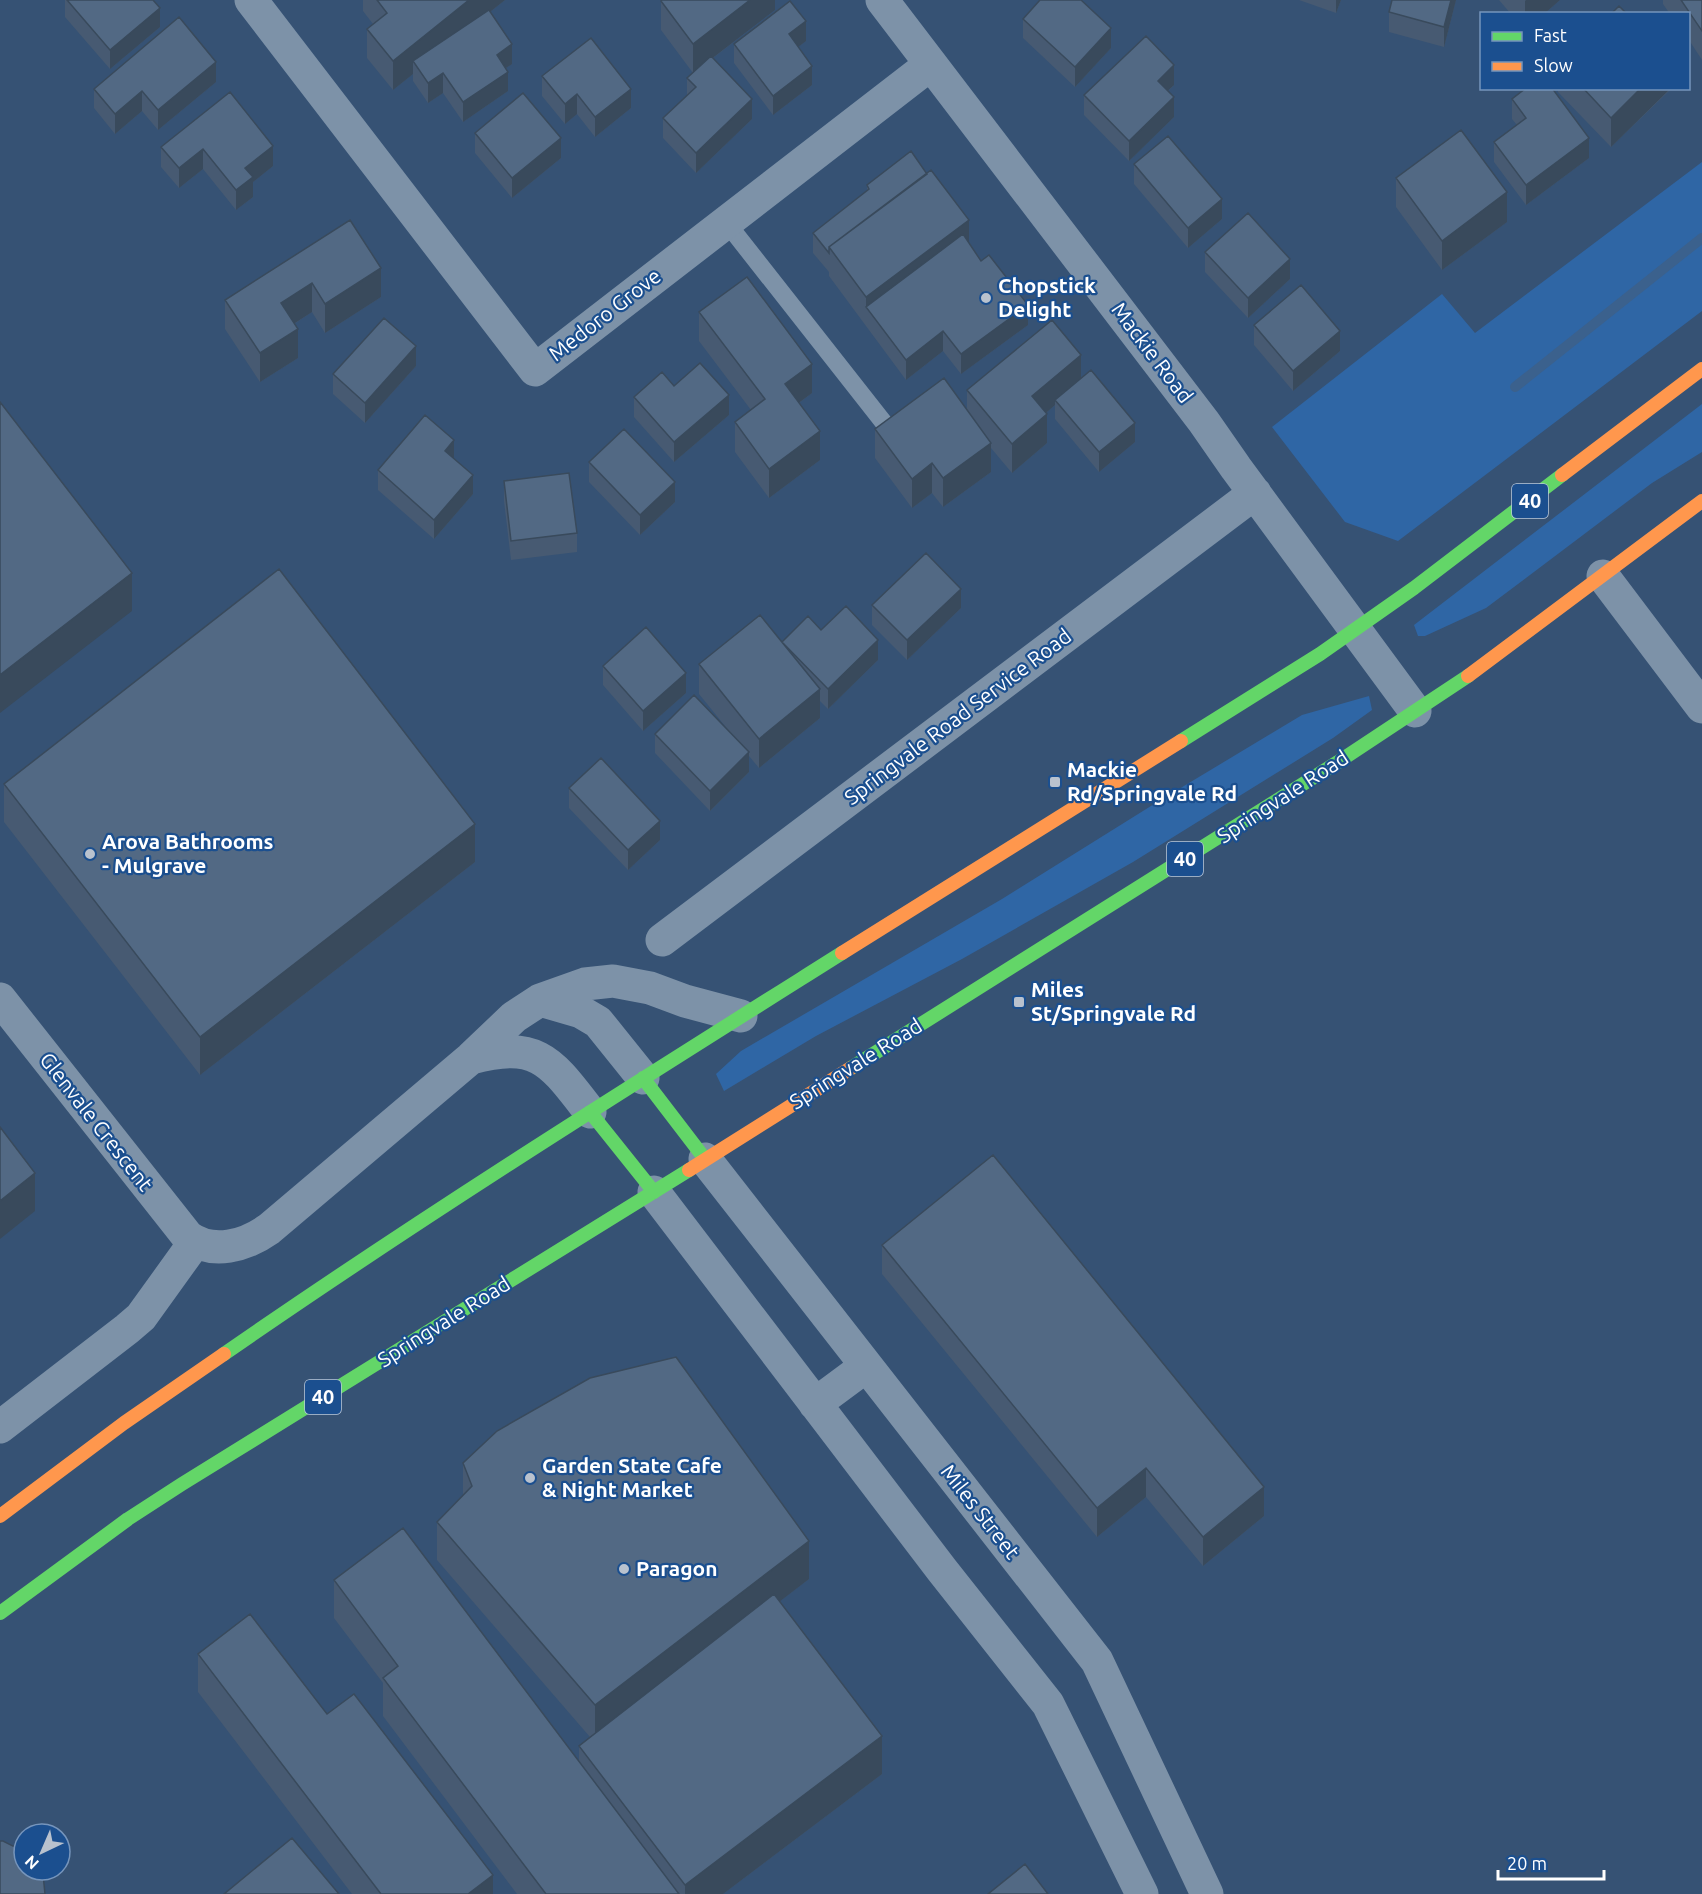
<svg xmlns="http://www.w3.org/2000/svg" width="1702" height="1894" viewBox="0 0 1702 1894" font-family="Ubuntu,sans-serif">
	<style>
		.green { fill: #2f66a5 }
		.lines { fill: none; stroke-linecap: round; stroke-linejoin: round }
		.stream { stroke: #3b618d; stroke-width: 10 }
		.lane { stroke: #7d92a8; stroke-width: 18 }
		.street { stroke: #7d92a8; stroke-width: 33 }
		.fast { stroke: #63d668; stroke-width: 14 }
		.slow { stroke: #ff974d; stroke-width: 14 }
		.wall { fill: #475a72 }
		.shaded-wall { fill: #394a5c }
		.building { fill: #526984; stroke: #394a5c; stroke-width: 1.5 }
		.poi-dot { fill: #b9c2ce; stroke: #1b4f8f; stroke-width: 2 }
		.labels { text-anchor: middle; stroke-width: 4.5; stroke-linejoin: round; paint-order: stroke }
		.shield { fill: #1b4f8f; stroke: #bbcadd; stroke-width: 1.5 }
		.shield-label { font-size: 20px; font-weight: bold; fill: #fff }
		.poi-label { font-size: 21px; font-weight: bold; fill: #fff; stroke: #1b4f8f; text-anchor: start }
		.street-label { font-size: 21px; fill: #fff; stroke: #1b4f8f }
	</style>
	<rect width="100%" height="100%" fill="#365274"/>
	<path class="green" d="M 1702,162 L 1702,311 L 1398,541 L 1345,522 L 1272,427 L 1442,294 L 1475,333 Z
		M 1702,404 L 1702,452 L 1652,483 L 1486,608 L 1425,636 L 1418,636 L 1414,625 Z
		M 1369,696 L 1372,710 L 1333,738 L 1133,862 L 962,959 L 816,1036 L 724,1091 L 716,1074 L 741,1051 L 1002,899 L 1159,801 L 1302,715 Z"/>
	<g class="lines">
		<path class="stream" d="M 1515,387 L 1702,238"/>
		<path class="lane" d="M 726,222 L 884,423"/>
		<path class="street" d="M 251,0 L 535,370 L 931,64
			M 882,0 L 1204,422 L 1236,468 L 1415,711
			M 1603,576 L 1702,707
			M 662,940 L 1255,493
			M 0,999 L 188,1237 C 213,1255 245,1246 269,1229 L 471,1058 L 514,1017 L 540,1000 L 581,1012 L 598,1022 L 643,1078
			M 540,1000 L 585,984 L 613,981 L 650,988 L 685,1001 L 741,1016
			M 471,1058 C 539,1040 551,1062 590,1112
			M 705,1159 L 1097,1661 L 1207,1894
			M 654,1192 L 942,1570 L 1048,1704 L 1142,1894
			M 815,1404 L 865,1367
			M 0,1427 L 127,1329 L 141,1317 L 195,1242"/>
		<path class="fast" d="M 1181,741 L 1320,654 L 1414,588 L 1562,475
			M 851,1068 L 1338,762 L 1468,676
			M 643,1078 L 705,1159
			M 590,1112 L 654,1192
			M 224,1354 C 426,1214 634,1084 842,953
			M 0,1613 L 128,1519 L 182,1484 L 689,1170"/>
		<path class="slow" d="M 1562,475 L 1702,369
			M 1468,676 L 1702,501
			M 842,953 L 1181,741
			M 689,1170 L 851,1068
			M 0,1516 L 124,1423 L 224,1354"/>
	</g>
	<path class="wall" d="M 65,0 L 153,0 L 160,27 L 110,69 L 65,17 Z
		M 363,0 L 505,0 L 490,12 L 512,64 L 506,68 L 508,91 L 463,122 L 443,93 L 428,103 L 413,81 L 413,74 L 393,90 L 367,58 L 367,29 L 373,24 L 363,11 Z
		M 775,0 L 775,10 L 713,58 L 752,119 L 696,173 L 663,138 L 663,118 L 687,95 L 687,78 L 693,73 L 661,30 L 661,1 Z
		M 1299,0 L 1341,0 L 1336,13 Z
		M 1456,0 L 1444,47 L 1389,32 L 1389,12 Z
		M 1499,0 L 1560,0 L 1544,14 L 1511,14 Z
		M 1663,0 L 1702,0 L 1702,60 L 1689,40 L 1689,14 L 1670,14 L 1663,4 Z
		M 1023,19 L 1111,48 L 1075,87 L 1023,38 Z
		M 806,41 L 798,47 L 812,85 L 773,115 L 734,63 L 734,44 Z
		M 542,76 L 631,108 L 595,137 L 577,114 L 565,124 L 542,96 Z
		M 216,82 L 158,130 L 142,111 L 115,134 L 94,108 L 94,89 Z
		M 1174,85 L 1168,91 L 1174,117 L 1129,161 L 1084,115 L 1084,95 Z
		M 1558,88 L 1671,89 L 1611,147 L 1558,92 Z
		M 230,92 L 273,166 L 253,182 L 253,197 L 236,210 L 203,169 L 179,188 L 161,167 L 161,147 Z
		M 1512,99 L 1589,158 L 1526,205 L 1494,162 L 1494,142 L 1517,125 L 1512,119 Z
		M 475,133 L 561,158 L 512,198 L 475,153 Z
		M 1134,164 L 1222,219 L 1188,248 L 1134,184 Z
		M 1396,178 L 1507,222 L 1442,270 L 1396,207 Z
		M 867,185 L 969,243 L 1028,325 L 961,374 L 943,351 L 906,380 L 829,276 L 829,272 L 813,253 L 813,233 L 867,191 Z
		M 350,220 L 381,297 L 325,333 L 312,312 L 294,324 L 298,358 L 260,382 L 225,329 L 225,300 Z
		M 1205,252 L 1290,279 L 1248,318 L 1205,272 Z
		M 699,312 L 812,393 L 799,403 L 820,460 L 769,498 L 735,452 L 735,422 L 751,410 L 699,341 Z
		M 1254,325 L 1340,351 L 1293,391 L 1254,345 Z
		M 416,366 L 365,423 L 333,394 L 333,374 Z
		M 1081,378 L 1135,442 L 1099,472 L 1055,419 L 1055,405 L 1046,413 L 1047,443 L 1012,473 L 991,448 L 991,472 L 943,507 L 932,493 L 912,508 L 875,458 L 875,429 L 967,410 L 967,390 Z
		M 674,386 L 729,415 L 674,462 L 634,417 L 634,397 Z
		M 589,462 L 675,502 L 640,535 L 589,482 Z
		M 378,470 L 473,494 L 434,539 L 378,490 Z
		M 504,481 L 577,533 L 577,552 L 511,560 L 504,501 Z
		M 872,605 L 961,608 L 907,660 L 872,625 Z
		M 821,630 L 878,660 L 828,709 L 820,701 L 820,718 L 759,768 L 749,756 L 749,772 L 710,811 L 655,753 L 655,734 L 729,731 L 699,694 L 699,664 Z
		M 603,666 L 686,693 L 643,731 L 603,685 Z
		M 4,784 L 475,862 L 200,1075 L 4,822 Z
		M 569,788 L 660,840 L 628,870 L 569,808 Z
		M 882,1245 L 1264,1516 L 1203,1566 L 1146,1497 L 1097,1537 L 882,1274 Z
		M 463,1463 L 809,1579 L 780,1601 L 882,1774 L 723,1894 L 517,1894 L 383,1716 L 383,1683 L 334,1618 L 334,1580 L 579,1762 L 579,1746 L 590,1737 L 437,1560 L 437,1522 L 463,1496 Z
		M 198,1654 L 327,1714 L 493,1894 L 352,1894 L 198,1692 Z"/>
	<path class="shaded-wall" d="M 469,0 L 505,0 L 418,69 L 413,61 L 413,74 L 393,90 L 393,61 Z
		M 750,0 L 775,0 L 775,10 L 693,73 L 693,44 Z
		M 1336,0 L 1341,0 L 1336,13 Z
		M 1451,0 L 1456,0 L 1444,47 L 1444,27 Z
		M 1526,0 L 1560,0 L 1544,14 L 1525,14 L 1525,1 Z
		M 160,8 L 160,27 L 110,69 L 110,50 Z
		M 806,21 L 806,41 L 789,54 L 789,34 Z
		M 1111,28 L 1111,48 L 1075,87 L 1075,67 Z
		M 512,44 L 512,64 L 497,74 L 497,55 Z
		M 216,62 L 216,82 L 158,130 L 158,110 Z
		M 1174,65 L 1174,85 L 1158,100 L 1158,81 Z
		M 812,66 L 812,85 L 773,115 L 773,96 Z
		M 508,72 L 508,91 L 463,122 L 463,102 Z
		M 443,73 L 443,93 L 428,103 L 428,83 Z
		M 1641,88 L 1671,88 L 1611,147 L 1611,118 Z
		M 631,89 L 631,108 L 595,137 L 595,117 Z
		M 142,91 L 142,111 L 115,134 L 115,114 Z
		M 577,94 L 577,114 L 565,124 L 565,104 Z
		M 1174,97 L 1174,117 L 1129,161 L 1129,141 Z
		M 752,99 L 752,119 L 696,173 L 696,153 Z
		M 561,138 L 561,158 L 512,198 L 512,178 Z
		M 1589,138 L 1589,158 L 1526,205 L 1526,185 Z
		M 273,146 L 273,166 L 253,182 L 253,197 L 236,210 L 236,190 L 245,168 Z
		M 203,149 L 203,169 L 179,188 L 179,168 Z
		M 1507,192 L 1507,222 L 1442,270 L 1442,241 Z
		M 1222,199 L 1222,219 L 1188,248 L 1188,228 Z
		M 969,220 L 969,250 L 866,307 L 866,297 Z
		M 1290,259 L 1290,279 L 1248,318 L 1248,298 Z
		M 381,268 L 381,297 L 325,333 L 325,304 Z
		M 312,283 L 312,312 L 281,332 L 281,303 Z
		M 1028,305 L 1028,325 L 961,374 L 961,354 Z
		M 298,329 L 298,358 L 260,382 L 260,353 Z
		M 943,331 L 943,351 L 906,380 L 906,360 Z
		M 1340,331 L 1340,351 L 1293,391 L 1293,371 Z
		M 416,346 L 416,366 L 365,423 L 365,403 Z
		M 1081,355 L 1081,384 L 1055,400 L 1055,405 L 1032,425 L 1032,396 Z
		M 812,364 L 812,393 L 785,413 L 785,384 Z
		M 729,395 L 729,415 L 674,462 L 674,442 Z
		M 1047,414 L 1047,443 L 1012,473 L 1012,444 Z
		M 1135,423 L 1135,442 L 1099,472 L 1099,452 Z
		M 820,431 L 820,460 L 769,498 L 769,469 Z
		M 454,440 L 454,459 L 445,451 Z
		M 991,443 L 991,472 L 943,507 L 943,478 Z
		M 932,463 L 932,493 L 912,508 L 912,479 Z
		M 473,475 L 473,494 L 434,539 L 434,520 Z
		M 675,482 L 675,502 L 640,535 L 640,515 Z
		M 132,573 L 132,611 L 0,713 L 0,675 Z
		M 961,589 L 961,608 L 907,660 L 907,640 Z
		M 878,640 L 878,660 L 828,709 L 828,689 Z
		M 686,673 L 686,693 L 643,731 L 643,711 Z
		M 820,689 L 820,718 L 759,768 L 759,739 Z
		M 749,752 L 749,772 L 710,811 L 710,791 Z
		M 660,821 L 660,840 L 628,870 L 628,850 Z
		M 475,824 L 475,862 L 200,1075 L 200,1037 Z
		M 35,1173 L 35,1211 L 0,1239 L 0,1201 Z
		M 1146,1468 L 1146,1497 L 1097,1537 L 1097,1508 Z
		M 1264,1487 L 1264,1516 L 1203,1566 L 1203,1537 Z
		M 809,1541 L 809,1579 L 595,1743 L 595,1705 Z
		M 882,1736 L 882,1774 L 723,1894 L 685,1894 L 685,1885 Z
		M 493,1875 L 493,1894 L 468,1894 Z"/>
	<path class="building" d="M 67,0 L 153,0 L 160,8 L 110,50 Z
		M 377,0 L 469,0 L 393,61 L 367,29 L 387,13 Z
		M 662,0 L 750,0 L 693,44 L 661,1 Z
		M 1040,0 L 1081,0 L 1111,28 L 1075,67 L 1023,19 Z
		M 1392,0 L 1451,0 L 1444,27 L 1389,12 Z
		M 1681,0 L 1702,0 L 1702,31 Z
		M 790,1 L 806,21 L 789,34 L 812,66 L 773,96 L 734,44 Z
		M 1619,6 L 1627,14 L 1611,14 Z
		M 489,10 L 512,44 L 497,55 L 508,72 L 463,102 L 443,73 L 428,83 L 413,61 Z
		M 179,17 L 216,62 L 158,110 L 142,91 L 115,114 L 94,89 Z
		M 1146,36 L 1174,65 L 1158,81 L 1174,97 L 1129,141 L 1084,95 Z
		M 591,38 L 631,89 L 595,117 L 577,94 L 565,104 L 542,76 Z
		M 711,56 L 752,99 L 696,153 L 663,118 L 696,87 L 687,78 Z
		M 1526,88 L 1552,88 L 1589,138 L 1526,185 L 1494,142 L 1526,118 L 1512,99 Z
		M 1583,88 L 1641,88 L 1611,118 Z
		M 230,92 L 273,146 L 245,168 L 253,177 L 236,190 L 203,149 L 179,168 L 161,147 Z
		M 523,93 L 561,138 L 512,178 L 475,133 Z
		M 1461,130 L 1507,192 L 1442,241 L 1396,178 Z
		M 1168,136 L 1222,199 L 1188,228 L 1134,164 Z
		M 911,151 L 927,174 L 829,247 L 829,253 L 813,233 L 869,189 L 867,185 Z
		M 931,170 L 969,220 L 866,297 L 829,247 Z
		M 1248,213 L 1290,259 L 1248,298 L 1205,252 Z
		M 350,220 L 381,268 L 325,304 L 312,283 L 281,303 L 298,329 L 260,353 L 225,300 Z
		M 963,234 L 981,261 L 989,255 L 1028,305 L 961,354 L 943,331 L 906,360 L 866,307 Z
		M 747,277 L 812,364 L 785,384 L 820,431 L 769,469 L 735,422 L 765,399 L 699,312 Z
		M 1301,285 L 1340,331 L 1293,371 L 1254,325 Z
		M 384,318 L 416,346 L 365,403 L 333,374 Z
		M 1052,320 L 1081,355 L 1032,396 L 1047,414 L 1012,444 L 967,390 Z
		M 700,363 L 729,395 L 674,442 L 634,397 L 662,372 L 674,386 Z
		M 1091,370 L 1135,423 L 1099,452 L 1055,400 Z
		M 944,378 L 991,443 L 943,478 L 932,463 L 912,479 L 875,429 Z
		M 0,402 L 132,573 L 0,675 Z
		M 425,415 L 454,440 L 445,451 L 473,475 L 434,520 L 378,470 Z
		M 624,429 L 675,482 L 640,515 L 589,462 Z
		M 569,473 L 577,533 L 511,541 L 504,481 Z
		M 926,553 L 961,589 L 907,640 L 872,605 Z
		M 279,569 L 475,824 L 200,1037 L 4,784 Z
		M 846,606 L 878,640 L 828,689 L 782,642 L 808,616 L 821,630 Z
		M 760,615 L 820,689 L 759,739 L 699,664 Z
		M 646,627 L 686,673 L 643,711 L 603,666 Z
		M 694,695 L 749,752 L 710,791 L 655,734 Z
		M 601,758 L 660,821 L 628,850 L 569,788 Z
		M 0,1127 L 35,1173 L 0,1201 Z
		M 993,1155 L 1264,1487 L 1203,1537 L 1146,1468 L 1097,1508 L 882,1245 Z
		M 676,1357 L 809,1541 L 595,1705 L 437,1522 L 472,1486 L 463,1463 L 497,1431 L 590,1378 Z
		M 403,1528 L 679,1894 L 546,1894 L 383,1678 L 398,1666 L 334,1580 Z
		M 774,1594 L 882,1736 L 685,1885 L 579,1746 Z
		M 250,1614 L 327,1714 L 354,1694 L 493,1875 L 468,1894 L 381,1894 L 198,1654 Z
		M 292,1838 L 339,1894 L 224,1894 Z
		M 0,1841 L 3,1841 L 15,1847 L 24,1856 L 24,1870 L 38,1870 L 43,1874 L 45,1894 L 0,1894 Z
		M 1025,1864 L 1048,1894 L 988,1894 Z"/>
	<g class="poi-dot">
		<circle cx="986" cy="298" r="6"/>
		<rect x="1049" y="776" width="12" height="12" rx="3"/>
		<circle cx="90" cy="854" r="6"/>
		<rect x="1013" y="996" width="12" height="12" rx="3"/>
		<circle cx="530" cy="1478" r="6"/>
		<circle cx="624" cy="1569" r="6"/>
	</g>
	<g class="labels">
		<g class="shield">
			<rect x="1512" y="484" width="36" height="34" rx="4.5"/>
			<rect x="1167" y="842" width="36" height="34" rx="4.5"/>
			<rect x="305" y="1380" width="36" height="34" rx="4.5"/>
		</g>
		<g class="shield-label">
			<text x="1530" y="508">40</text>
			<text x="1185" y="866">40</text>
			<text x="323" y="1404">40</text>
		</g>
		<g class="poi-label">
			<text x="998" y="293">Chopstick<tspan x="998" dy="24">Delight</tspan></text>
			<text x="1067" y="777">Mackie<tspan x="1067" dy="24">Rd/Springvale Rd</tspan></text>
			<text x="102" y="849">Arova Bathrooms<tspan x="102" dy="24">- Mulgrave</tspan></text>
			<text x="1031" y="997">Miles<tspan x="1031" dy="24">St/Springvale Rd</tspan></text>
			<text x="542" y="1473">Garden State Cafe<tspan x="542" dy="24">&amp; Night Market</tspan></text>
			<text x="636" y="1576">Paragon</text>
		</g>
		<g class="street-label">
			<text transform="translate(605 315) rotate(-38)" y="7">Medoro Grove</text>
			<text transform="translate(1152 353) rotate(53)" y="7">Mackie Road</text>
			<text transform="translate(958 717) rotate(-37)" y="7">Springvale Road Service Road</text>
			<text transform="translate(1283 797) rotate(-33)" y="7">Springvale Road</text>
			<text transform="translate(856 1064) rotate(-32)" y="7">Springvale Road</text>
			<text transform="translate(96 1122) rotate(52)" y="7">Glenvale Crescent</text>
			<text transform="translate(444 1322) rotate(-32)" y="7">Springvale Road</text>
			<text transform="translate(980 1512) rotate(52)" y="7">Miles Street</text>
		</g>
	</g>
	<rect x="1480" y="12" width="210" height="78" fill="#1b4f8f" stroke="#7695bc" stroke-width="1.5"/>
	<rect x="1492" y="32" width="30" height="9" fill="#63d668" stroke="#7695bc" stroke-width="1.5"/>
	<text x="1534" y="42" font-size="18" fill="#ffffff">Fast</text>
	<rect x="1492" y="62" width="30" height="9" fill="#ff974d" stroke="#7695bc" stroke-width="1.5"/>
	<text x="1534" y="72" font-size="18" fill="#ffffff">Slow</text>
	<g transform="translate(42 1852) rotate(224)"><circle r="28" fill="#1b4f8f" stroke="#7695bc" stroke-width="1.5"/>
	<path d="M0-4.5L10 22L0 15L-10 22Z" fill="#b9c2ce"/>
	<text y="-9" font-size="16" font-weight="bold" text-anchor="middle" fill="#ffffff">N</text>
	</g>
	<path d="M1498 1870v9h106v-9" fill="none" stroke="#ffffff" stroke-width="3"/>
	<text x="1507" y="1870" font-size="18" fill="#ffffff" stroke="#1b4f8f" stroke-width="4.5" paint-order="stroke">20 m</text>
</svg>
